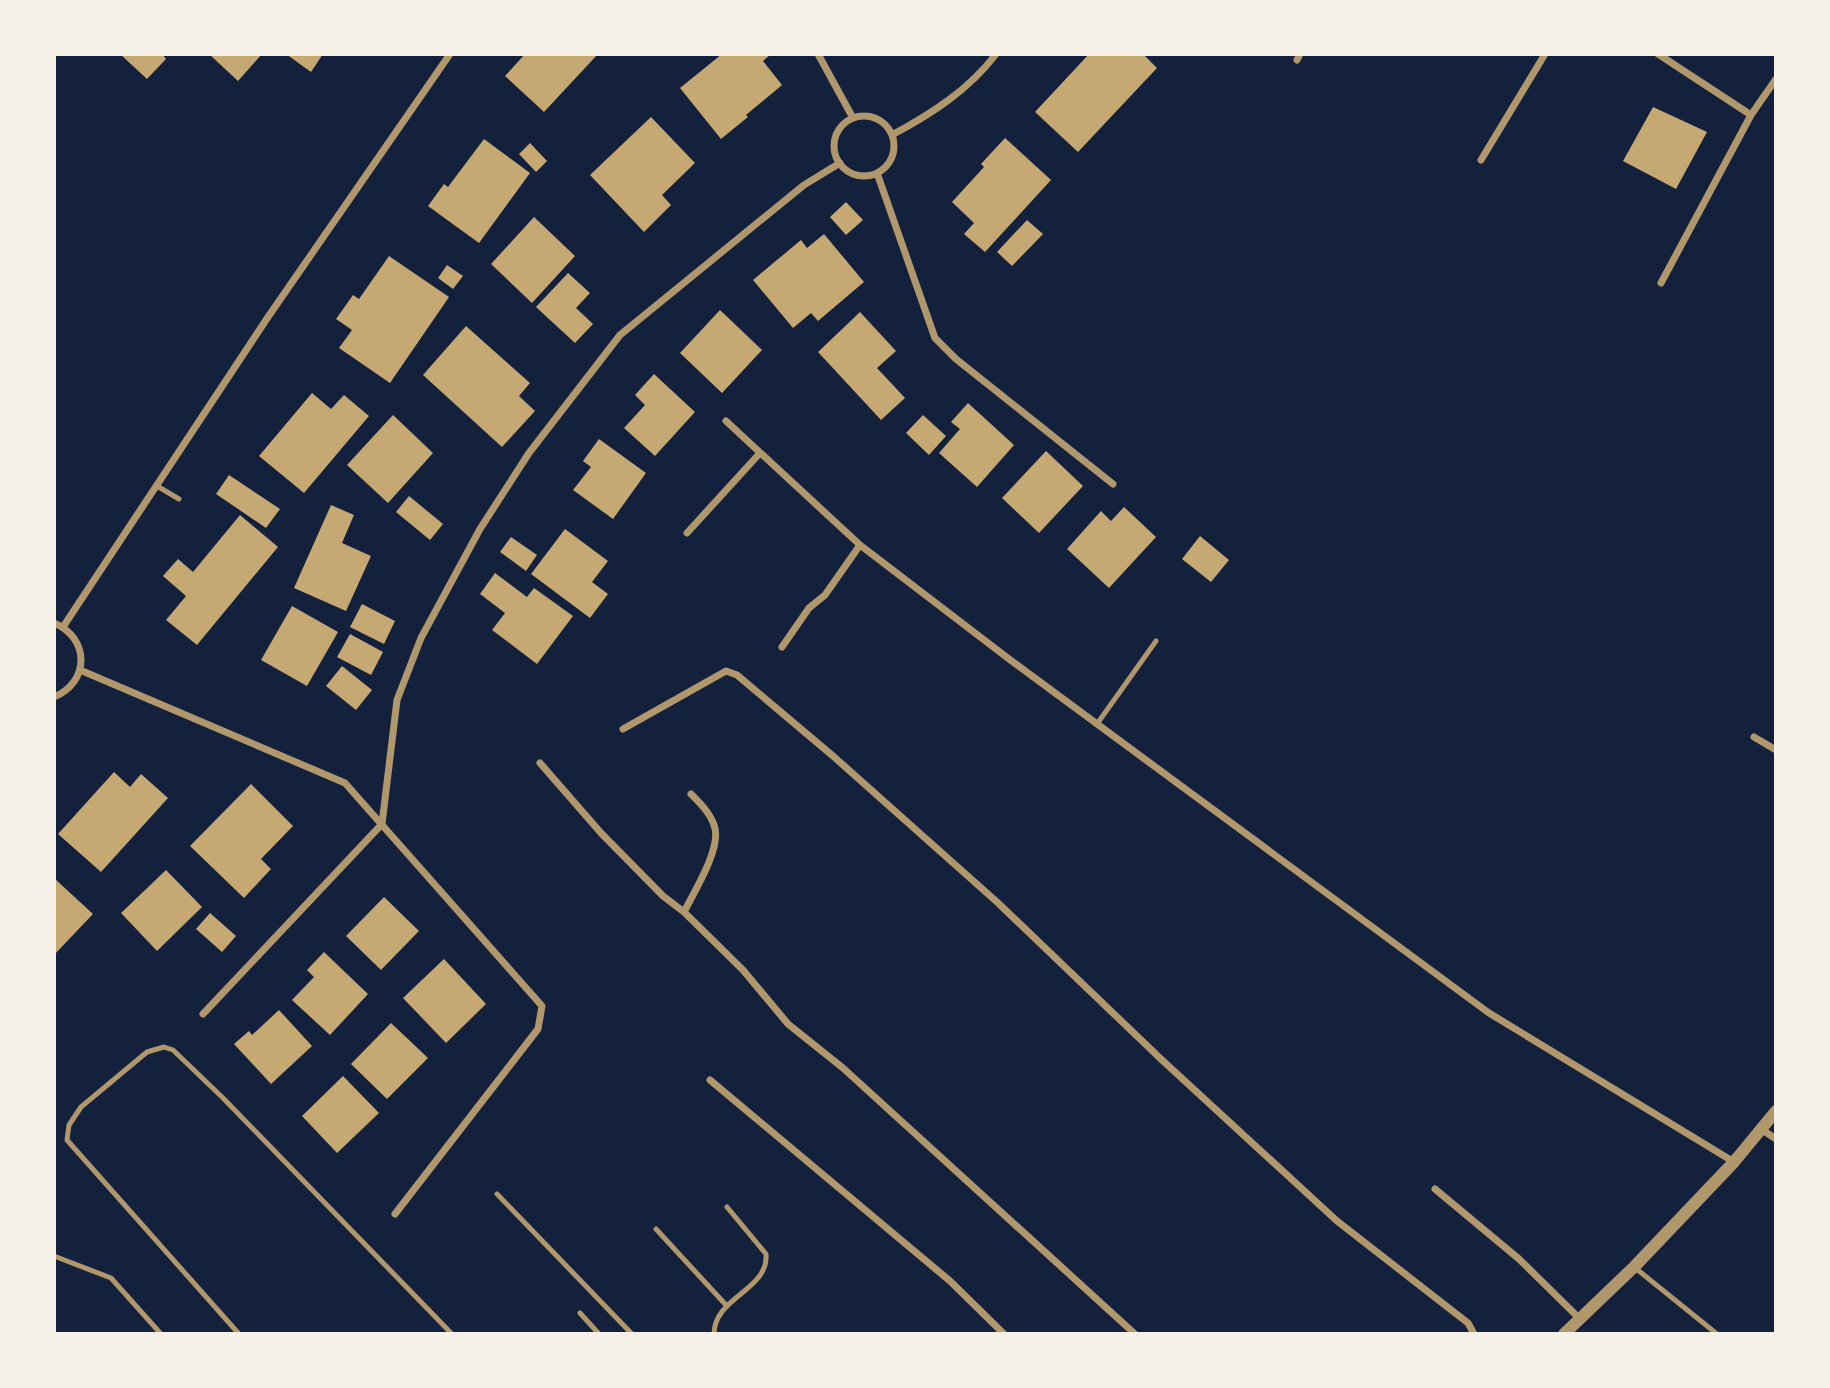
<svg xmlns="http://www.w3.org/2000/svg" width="1830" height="1388" viewBox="0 0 1830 1388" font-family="Cabin,sans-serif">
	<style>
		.building { fill: #c6a872 }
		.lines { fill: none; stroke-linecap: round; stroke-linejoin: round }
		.service { stroke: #b1986c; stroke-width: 5 }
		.minor { stroke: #b1986c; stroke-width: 7 }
		.tertiary { stroke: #b1986c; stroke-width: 12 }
	</style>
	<rect width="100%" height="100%" fill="#14213d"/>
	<path class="building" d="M 120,54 L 162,54 L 166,59 L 147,79 Z
		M 209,54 L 262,54 L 238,81 Z
		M 286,54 L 323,54 L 311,72 Z
		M 525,54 L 598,54 L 544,112 L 505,76 Z
		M 722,54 L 771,54 L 763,61 L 782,85 L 746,115 L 748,117 L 721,139 L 680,88 Z
		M 1089,54 L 1143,54 L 1157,68 L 1078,152 L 1035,112 Z
		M 1653,107 L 1707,132 L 1676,189 L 1623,161 Z
		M 651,117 L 695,163 L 662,195 L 671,205 L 644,232 L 590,175 Z
		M 1005,138 L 1051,180 L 985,252 L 964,234 L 974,223 L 952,202 L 984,167 L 981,164 Z
		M 484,139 L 530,173 L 479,243 L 428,206 L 444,184 L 448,187 Z
		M 530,143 L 547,161 L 536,172 L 519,154 Z
		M 846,202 L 863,220 L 846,235 L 830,217 Z
		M 534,217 L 575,256 L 532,303 L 491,264 Z
		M 1027,220 L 1043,234 L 1012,266 L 997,252 Z
		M 824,234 L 864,282 L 818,321 L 811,313 L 793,328 L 753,280 L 801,240 L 807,248 Z
		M 389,256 L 449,297 L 390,383 L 339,348 L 352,330 L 336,319 L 353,295 L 359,299 Z
		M 447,265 L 463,276 L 453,289 L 438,278 Z
		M 568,273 L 590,293 L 576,308 L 593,324 L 575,343 L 536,307 Z
		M 720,310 L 762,350 L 722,393 L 680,353 Z
		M 860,312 L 896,351 L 877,368 L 905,398 L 881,420 L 818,352 Z
		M 466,326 L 530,383 L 519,396 L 535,411 L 502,447 L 423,375 Z
		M 654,374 L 695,412 L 655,456 L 624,428 L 645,405 L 635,395 Z
		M 312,393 L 331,409 L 344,395 L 369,416 L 304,493 L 259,456 Z
		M 968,403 L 1014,445 L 977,487 L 939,453 L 960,429 L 951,422 Z
		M 393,415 L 433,453 L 388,503 L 347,465 Z
		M 923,415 L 946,436 L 929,455 L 906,433 Z
		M 599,439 L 646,473 L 613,519 L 573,490 L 591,467 L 583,461 Z
		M 1046,451 L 1083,486 L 1039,533 L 1002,498 Z
		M 229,475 L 280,509 L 266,528 L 216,494 Z
		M 409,496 L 443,524 L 430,540 L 396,512 Z
		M 331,505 L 354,515 L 342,543 L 371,556 L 346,611 L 294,588 Z
		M 1124,507 L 1156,537 L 1109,588 L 1067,549 L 1101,511 L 1111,521 Z
		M 240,515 L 278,547 L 197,645 L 166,620 L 186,596 L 163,576 L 178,559 L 193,572 Z
		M 565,529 L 608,561 L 592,582 L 608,594 L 590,618 L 531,574 Z
		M 1200,536 L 1229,560 L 1211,582 L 1182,559 Z
		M 511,537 L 537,555 L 526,571 L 500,552 Z
		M 495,573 L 527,597 L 534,588 L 573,616 L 537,664 L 492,630 L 505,613 L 480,594 Z
		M 362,604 L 395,621 L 384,644 L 350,627 Z
		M 292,606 L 338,632 L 307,686 L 261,660 Z
		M 350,634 L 383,652 L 371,675 L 337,657 Z
		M 342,666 L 372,690 L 356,710 L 326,686 Z
		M 114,772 L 130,787 L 141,774 L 168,798 L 101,872 L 58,834 Z
		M 251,784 L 293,826 L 261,859 L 271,869 L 244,898 L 190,846 Z
		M 166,870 L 202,907 L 157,951 L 121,913 Z
		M 54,878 L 93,914 L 54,955 Z
		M 384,897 L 419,931 L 381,970 L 346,936 Z
		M 210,913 L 236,936 L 222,952 L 196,929 Z
		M 324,952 L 368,994 L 330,1035 L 292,1000 L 314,977 L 307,970 Z
		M 444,959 L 486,1004 L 446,1043 L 403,998 Z
		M 279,1010 L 312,1046 L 271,1084 L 234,1044 L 249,1031 L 252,1035 Z
		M 391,1023 L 428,1058 L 387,1099 L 351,1064 Z
		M 343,1076 L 379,1113 L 337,1153 L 302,1116 Z"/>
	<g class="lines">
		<path class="service" d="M 157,486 L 179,499
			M 1097,724 L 1156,641
			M 497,1194 L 632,1334
			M 656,1229 L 726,1305
			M 54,1256 L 111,1278 L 161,1334
			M 1634,1267 L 1717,1334
			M 580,1313 L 599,1334
			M 239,1334 L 67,1140 L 69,1125 L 81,1107 L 147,1052 L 164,1047 L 173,1050 L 223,1098 L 452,1334
			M 714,1334 C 714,1297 769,1290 766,1254 L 727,1207"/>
		<path class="minor" d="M 818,54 L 853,118
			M 1658,54 L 1751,115
			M 1297,60 L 1300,54
			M834 146a30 30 0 1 1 60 0a30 30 0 1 1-60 0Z
			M 892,135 C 931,114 969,90 996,54
			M 1481,160 L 1545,54
			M 877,173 L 935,338 L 956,359 L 1113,484
			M 1661,283 L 1751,115 L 1776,79
			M 726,421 L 860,545 L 1009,659 L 1489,1013 L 1734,1162
			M 687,533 L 760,453
			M 54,623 C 90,638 90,682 54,697
			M 63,627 L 268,317 L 450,54
			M 782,647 L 809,608 L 825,595 L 860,545
			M 80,670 L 345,783 L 542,1006 L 538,1029 L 395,1214
			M 623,729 L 726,671 L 737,675 L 833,756 L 997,902 L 1162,1060 L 1337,1221 L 1468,1323 L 1474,1334
			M 1754,737 L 1776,750
			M 540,763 L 601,833 L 663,896 L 684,912 L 743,970 L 788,1024 L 843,1068 L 1135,1334
			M 684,912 C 694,892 723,846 714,825 C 710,813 700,803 691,794
			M 203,1014 L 382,824 L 397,700 L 421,638 L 480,529 L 529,453 L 620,335 L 804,185 L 840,163
			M 710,1080 L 950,1281 L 1004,1334
			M 1761,1129 L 1776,1139
			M 1435,1189 L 1519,1259 L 1579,1318"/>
		<path class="tertiary" d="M 1564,1334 L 1634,1267 L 1734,1162 L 1776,1111"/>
	</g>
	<rect width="1830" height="1388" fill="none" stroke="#f6f1e7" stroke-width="112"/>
</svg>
